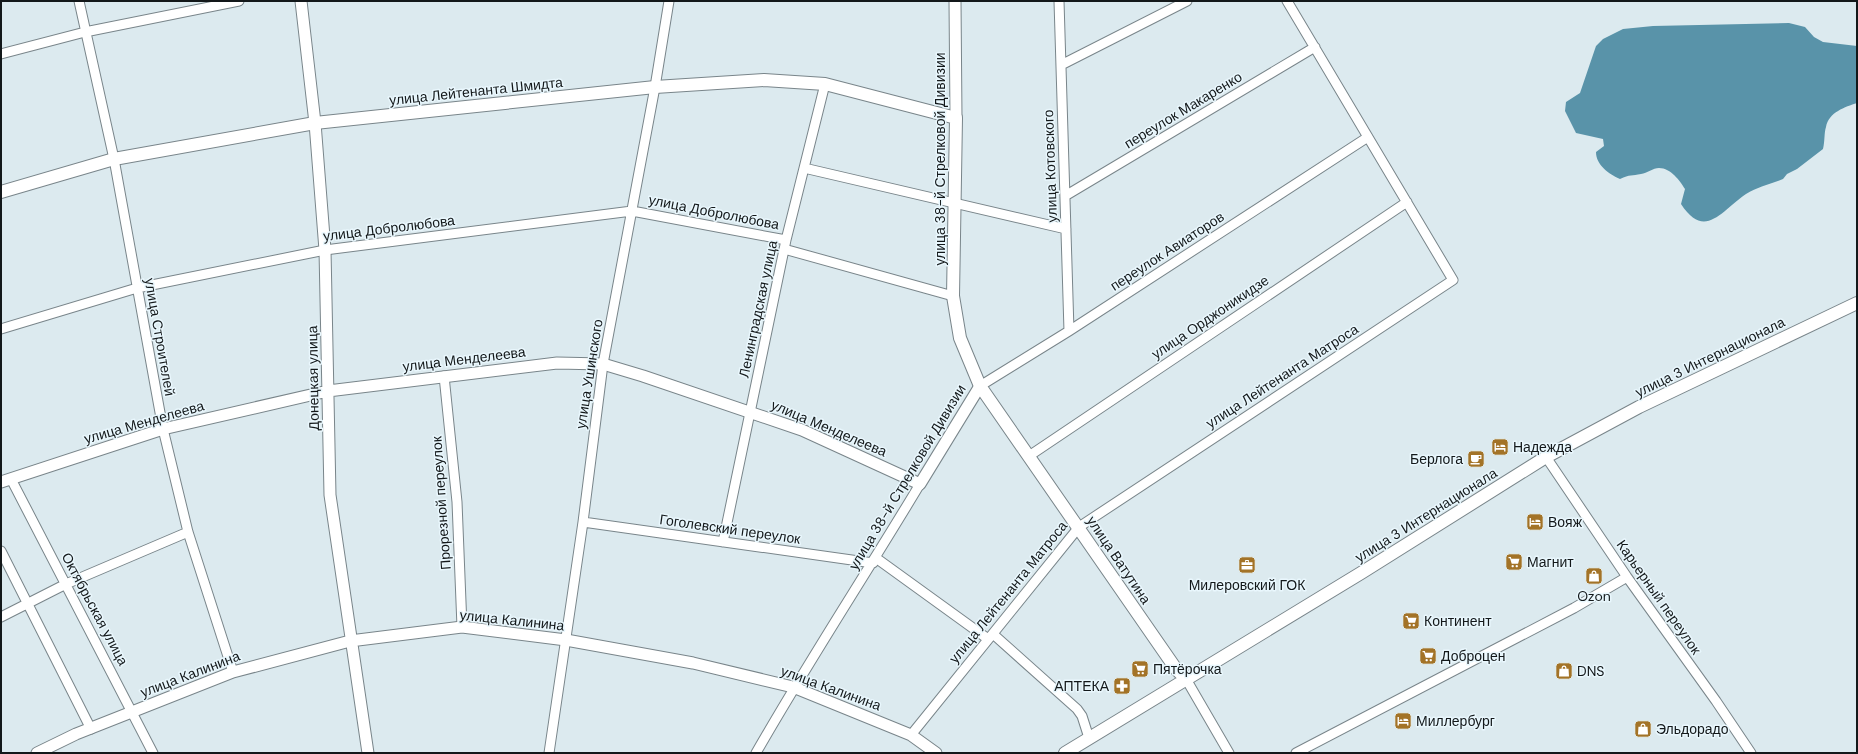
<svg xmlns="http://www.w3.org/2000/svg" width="1858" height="754" viewBox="0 0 1858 754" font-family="'DM Sans',sans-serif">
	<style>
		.water { fill: #5993a9 }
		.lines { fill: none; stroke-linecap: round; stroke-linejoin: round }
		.minor-casing { stroke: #79858a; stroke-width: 11 }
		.tertiary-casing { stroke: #79858a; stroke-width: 13 }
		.secondary-casing { stroke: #79858a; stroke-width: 14 }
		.minor { stroke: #fff; stroke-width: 9 }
		.tertiary { stroke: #fff; stroke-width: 11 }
		.secondary { stroke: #fff; stroke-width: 12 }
		.labels { text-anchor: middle; stroke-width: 3; stroke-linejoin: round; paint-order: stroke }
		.street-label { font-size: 14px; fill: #13181a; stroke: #e9f7fd }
		.poi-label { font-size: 14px; fill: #13181a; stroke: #e9f7fd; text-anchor: start }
	</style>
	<rect width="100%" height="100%" fill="#dceaef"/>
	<path class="water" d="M 1789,23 L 1805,27 L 1814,37 L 1823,42 L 1857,46 L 1857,103 C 1845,107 1829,112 1826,127 C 1824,133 1825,141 1823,149 L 1797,169 L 1787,174 L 1783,179 C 1771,184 1757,187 1746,194 C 1722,210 1705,241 1681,204 L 1685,189 C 1680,181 1671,168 1659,168 C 1653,168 1647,173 1641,174 C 1632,176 1630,174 1620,179 C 1609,174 1596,165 1596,152 L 1604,146 L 1603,139 L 1576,133 L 1565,111 L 1566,102 L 1580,93 L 1596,46 L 1603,39 L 1623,29 L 1653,26 Z"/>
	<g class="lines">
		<defs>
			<path id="minor" d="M 79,1 L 114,159 L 163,429 L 188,532 L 233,672
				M 1059,1 L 1069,331
				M 1,54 L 85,32 L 239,1
				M 1061,65 L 1187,1
				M 804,168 L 1066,229
				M 1065,196 L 1315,47
				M 784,249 L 953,296
				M 1,329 L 137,288 L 325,250 L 632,211 L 786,240
				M 444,376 L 457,502 L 462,627
				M 980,386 L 1069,331 L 1368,137
				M 1029,456 L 1407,202
				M 1546,457 L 1627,577 L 1716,701 L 1751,753
				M 11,479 L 153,753
				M 583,522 L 873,563
				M 723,542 L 786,240 L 825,84
				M 1,551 L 91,729
				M 876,558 L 988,639
				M 1,617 L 66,584 L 188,532
				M 993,634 L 1077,709 L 1082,716 L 1089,738
				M 1186,679 L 1229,753
				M 911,735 L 1079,527 L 1453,280 L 1287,1
				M 549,753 L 583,522 L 603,364 L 655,87 L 669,1
				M 756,753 C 808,662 866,574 920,484
				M 1296,753 L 1574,608 L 1627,577"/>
			<path id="tertiary" d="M 301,1 L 315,123 L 325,250 L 330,495 L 368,753
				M 955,1 L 956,118
				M 1,482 L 163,429 L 328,391 L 557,363 L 603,364 L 643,376 L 802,430 L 920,484 L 980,386
				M 37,753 L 76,734 L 233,672 L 350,641 L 462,627 L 566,640 L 693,663 L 793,687 L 911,735 L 936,753"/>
			<path id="secondary" d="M 1,192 L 114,159 L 315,123 L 655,87 L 764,80 L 825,84 L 956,118 L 953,296 L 960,338 L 980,386 L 1176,669 L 1186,679
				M 1065,753 L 1361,573 L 1546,457 L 1639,407 L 1857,303"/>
		</defs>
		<use href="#minor" class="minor-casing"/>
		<use href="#tertiary" class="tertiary-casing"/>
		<use href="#secondary" class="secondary-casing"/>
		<use href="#minor" class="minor"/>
		<use href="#tertiary" class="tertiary"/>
		<use href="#secondary" class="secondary"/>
	</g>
	<defs>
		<symbol id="hotel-square" viewBox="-11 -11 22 22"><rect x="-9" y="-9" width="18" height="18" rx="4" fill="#a37327" stroke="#e9f7fd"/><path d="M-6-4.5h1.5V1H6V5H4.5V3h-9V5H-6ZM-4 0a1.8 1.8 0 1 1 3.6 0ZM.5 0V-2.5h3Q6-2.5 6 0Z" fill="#fff"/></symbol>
		<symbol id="cafe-square" viewBox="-11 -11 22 22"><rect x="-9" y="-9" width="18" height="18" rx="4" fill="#a37327" stroke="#e9f7fd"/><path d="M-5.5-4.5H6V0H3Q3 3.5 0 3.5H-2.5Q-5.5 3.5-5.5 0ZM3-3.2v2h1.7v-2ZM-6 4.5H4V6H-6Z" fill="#fff"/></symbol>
		<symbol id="supermarket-square" viewBox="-11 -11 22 22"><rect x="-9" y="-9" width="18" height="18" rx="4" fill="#a37327" stroke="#e9f7fd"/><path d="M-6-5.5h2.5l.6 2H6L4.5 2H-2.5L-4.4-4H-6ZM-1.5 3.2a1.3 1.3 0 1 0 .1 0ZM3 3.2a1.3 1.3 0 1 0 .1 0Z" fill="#fff"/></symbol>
		<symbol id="office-square" viewBox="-11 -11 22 22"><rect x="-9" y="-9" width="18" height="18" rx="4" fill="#a37327" stroke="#e9f7fd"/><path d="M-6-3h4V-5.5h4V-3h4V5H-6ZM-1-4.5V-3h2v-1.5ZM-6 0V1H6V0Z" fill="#fff"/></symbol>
		<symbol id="shop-square" viewBox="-11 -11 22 22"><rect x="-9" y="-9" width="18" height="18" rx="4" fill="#a37327" stroke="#e9f7fd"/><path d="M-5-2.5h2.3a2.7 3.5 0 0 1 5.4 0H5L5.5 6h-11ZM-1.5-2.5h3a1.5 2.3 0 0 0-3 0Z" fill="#fff"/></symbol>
		<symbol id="pharmacy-square" viewBox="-11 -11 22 22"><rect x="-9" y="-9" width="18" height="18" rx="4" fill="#a37327" stroke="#e9f7fd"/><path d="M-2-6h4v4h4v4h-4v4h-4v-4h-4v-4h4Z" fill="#fff"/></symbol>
	</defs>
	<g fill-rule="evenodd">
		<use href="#hotel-square" x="1490" y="437" width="20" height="20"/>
		<use href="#cafe-square" x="1466" y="449" width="20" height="20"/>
		<use href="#hotel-square" x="1525" y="512" width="20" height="20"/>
		<use href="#supermarket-square" x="1504" y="552" width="20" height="20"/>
		<use href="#office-square" x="1237" y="555" width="20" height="20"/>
		<use href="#shop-square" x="1584" y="566" width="20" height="20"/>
		<use href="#supermarket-square" x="1401" y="611" width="20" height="20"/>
		<use href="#supermarket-square" x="1418" y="646" width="20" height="20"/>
		<use href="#supermarket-square" x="1130" y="659" width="20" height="20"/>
		<use href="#shop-square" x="1554" y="661" width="20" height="20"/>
		<use href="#pharmacy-square" x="1112" y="676" width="20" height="20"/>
		<use href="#hotel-square" x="1393" y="711" width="20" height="20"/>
		<use href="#shop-square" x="1633" y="719" width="20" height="20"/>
	</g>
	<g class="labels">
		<g class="street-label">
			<text transform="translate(476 91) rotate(-6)" y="5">улица Лейтенанта Шмидта</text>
			<text transform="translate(1183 110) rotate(-31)" y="5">переулок Макаренко</text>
			<text transform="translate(940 159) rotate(-90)" y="5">улица 38-й Стрелковой Дивизии</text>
			<text transform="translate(1050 166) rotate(-92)" y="5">улица Котовского</text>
			<text transform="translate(714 212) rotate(11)" y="5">улица Добролюбова</text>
			<text transform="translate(389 228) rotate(-7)" y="5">улица Добролюбова</text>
			<text transform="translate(1167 251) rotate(-33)" y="5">переулок Авиаторов</text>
			<text transform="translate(758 309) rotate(-78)" y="5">Ленинградская улица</text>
			<text transform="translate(1210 317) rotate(-34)" y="5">улица Орджоникидзе</text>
			<text transform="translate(160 337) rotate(80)" y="5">улица Строителей</text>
			<text transform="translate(1710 357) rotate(-26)" y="5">улица 3 Интернационала</text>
			<text transform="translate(464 359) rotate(-7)" y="5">улица Менделеева</text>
			<text transform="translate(589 374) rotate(-81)" y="5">улица Ушинского</text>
			<text transform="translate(1282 376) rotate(-33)" y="5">улица Лейтенанта Матроса</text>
			<text transform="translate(313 378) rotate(-91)" y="5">Донецкая улица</text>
			<text transform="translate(144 422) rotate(-16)" y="5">улица Менделеева</text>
			<text transform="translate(829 428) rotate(23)" y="5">улица Менделеева</text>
			<text transform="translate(907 477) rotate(-59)" y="5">улица 38-й Стрелковой Дивизии</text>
			<text transform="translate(441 503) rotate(-94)" y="5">Прорезной переулок</text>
			<text transform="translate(1426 515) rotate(-32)" y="5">улица 3 Интернационала</text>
			<text transform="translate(730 529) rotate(8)" y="5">Гоголевский переулок</text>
			<text transform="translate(1119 560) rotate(56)" y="5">улица Ватутина</text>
			<text transform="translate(1008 592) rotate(-51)" y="5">улица Лейтенанта Матроса</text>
			<text transform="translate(1659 597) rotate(55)" y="5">Карьерный переулок</text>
			<text transform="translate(95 609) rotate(62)" y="5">Октябрьская улица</text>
			<text transform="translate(512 620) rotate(6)" y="5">улица Калинина</text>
			<text transform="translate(190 674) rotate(-21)" y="5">улица Калинина</text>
			<text transform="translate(831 688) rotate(20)" y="5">улица Калинина</text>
		</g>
		<g class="poi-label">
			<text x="1513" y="452">Надежда</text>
			<text x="1463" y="464" text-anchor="end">Берлога</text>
			<text x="1548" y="527">Вояж</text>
			<text x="1527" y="567">Магнит</text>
			<text x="1247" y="590" text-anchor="middle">Милеровский ГОК</text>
			<text x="1594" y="601" text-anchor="middle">Ozon</text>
			<text x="1424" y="626">Континент</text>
			<text x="1441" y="661">Доброцен</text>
			<text x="1153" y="674">Пятёрочка</text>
			<text x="1577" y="676">DNS</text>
			<text x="1109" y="691" text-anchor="end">АПТЕКА</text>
			<text x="1416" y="726">Миллербург</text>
			<text x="1656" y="734">Эльдорадо</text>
		</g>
	</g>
	<rect width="1858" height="754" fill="none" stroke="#13181a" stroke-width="4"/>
</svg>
